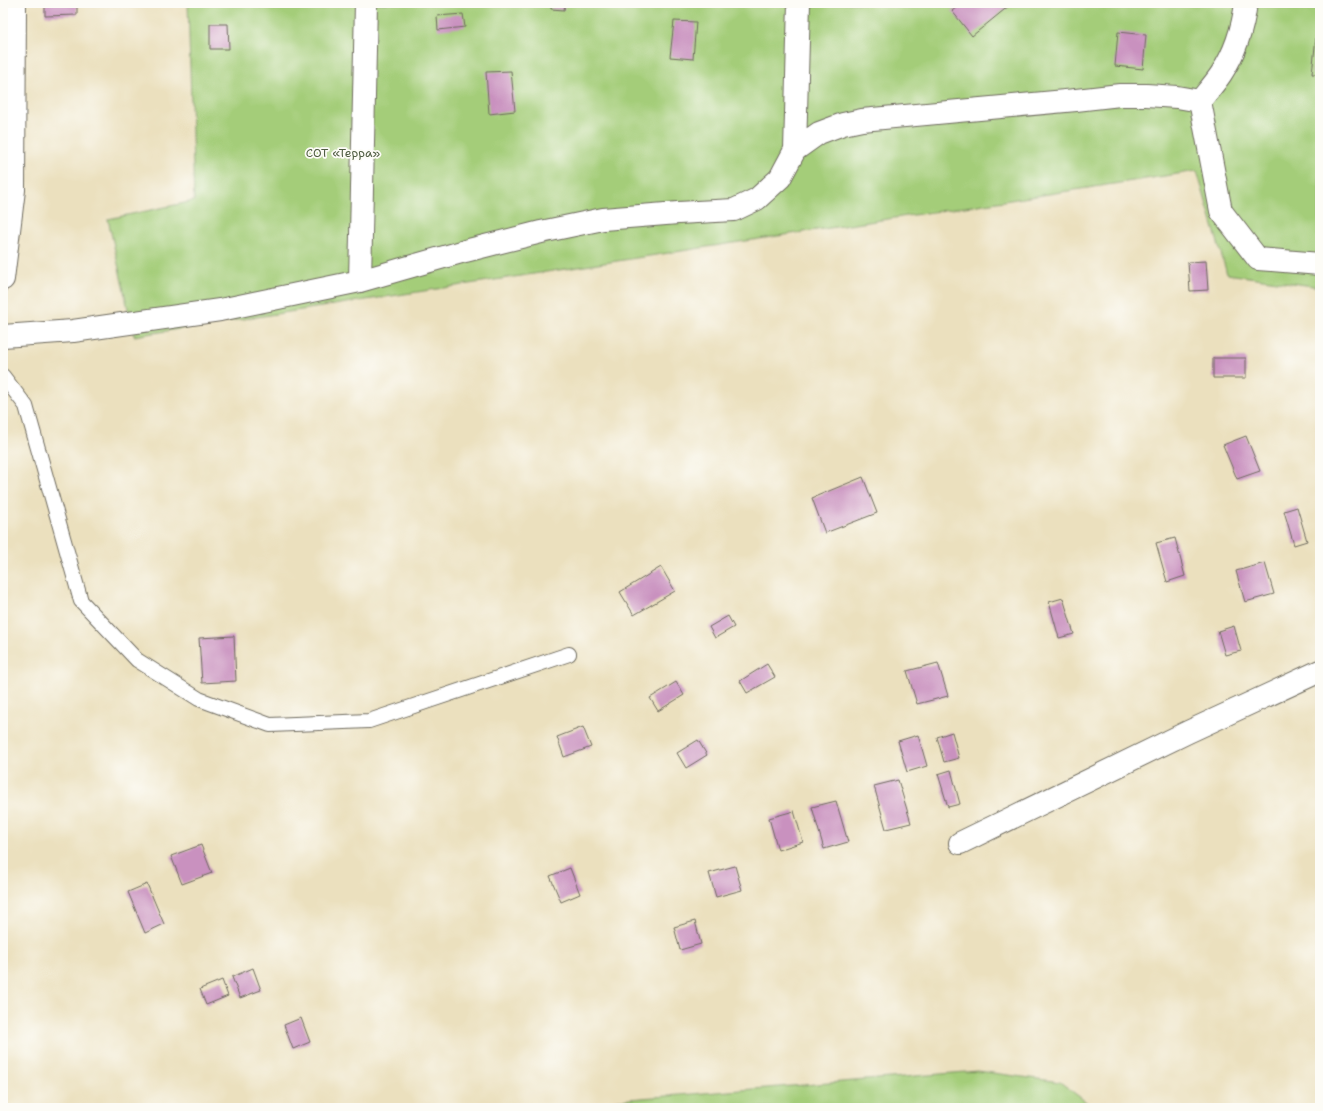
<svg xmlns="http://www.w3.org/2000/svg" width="1323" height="1111" viewBox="0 0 1323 1111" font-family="'Shantell Sans',sans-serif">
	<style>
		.green { fill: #a4cd79; stroke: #687c52 }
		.building { fill: #c991bf }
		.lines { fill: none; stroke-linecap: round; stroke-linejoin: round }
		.service-casing { stroke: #6e6a5e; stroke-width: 16 }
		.minor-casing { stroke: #6e6a5e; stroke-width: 24 }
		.service { stroke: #fff; stroke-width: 14 }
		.minor { stroke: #fff; stroke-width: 22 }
		.labels { text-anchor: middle; stroke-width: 3.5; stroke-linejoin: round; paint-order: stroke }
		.park-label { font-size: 12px; fill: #4f5c42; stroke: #fdfcf7 }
	</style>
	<rect width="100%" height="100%" fill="#fdfcf7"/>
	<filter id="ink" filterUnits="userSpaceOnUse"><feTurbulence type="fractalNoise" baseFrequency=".025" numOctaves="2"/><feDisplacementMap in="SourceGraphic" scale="8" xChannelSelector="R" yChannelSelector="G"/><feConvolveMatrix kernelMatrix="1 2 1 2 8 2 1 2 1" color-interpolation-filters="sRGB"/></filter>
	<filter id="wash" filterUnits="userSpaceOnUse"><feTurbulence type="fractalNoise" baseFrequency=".012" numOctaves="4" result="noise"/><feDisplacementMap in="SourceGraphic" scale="16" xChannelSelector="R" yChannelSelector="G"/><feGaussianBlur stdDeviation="0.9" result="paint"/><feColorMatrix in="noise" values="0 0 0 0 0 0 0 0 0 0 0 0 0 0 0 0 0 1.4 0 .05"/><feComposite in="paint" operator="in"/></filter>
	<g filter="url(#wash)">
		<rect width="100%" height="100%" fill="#ebe0be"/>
		<path class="green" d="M 188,3 L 1320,3 L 1320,287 L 1227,274 L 1197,171 L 134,336 L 108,219 L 194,201 Z
			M 978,1071 L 1060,1082 L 1094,1108 L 602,1108 L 617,1100 Z"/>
		<g id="blocks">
			<path class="building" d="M 45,3 L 77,3 L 77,15 L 45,16 Z
				M 551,3 L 565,3 L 564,10 L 551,9 Z
				M 962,3 L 1008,3 L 1010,5 L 972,36 L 952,11 Z
				M 463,14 L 465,27 L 438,30 L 437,16 Z
				M 674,21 L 696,22 L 693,59 L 670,57 Z
				M 210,24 L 228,24 L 229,49 L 210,49 Z
				M 1118,32 L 1146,35 L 1143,69 L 1115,66 Z
				M 1316,37 L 1320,37 L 1320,74 L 1312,74 Z
				M 511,71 L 515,111 L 489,114 L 486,72 Z
				M 1206,261 L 1208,290 L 1190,291 L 1188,262 Z
				M 1213,358 L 1246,358 L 1246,378 L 1213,378 Z
				M 1246,436 L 1260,471 L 1237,479 L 1223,445 Z
				M 863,477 L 877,513 L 825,533 L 812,498 Z
				M 1297,507 L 1307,541 L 1294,545 L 1284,511 Z
				M 1175,538 L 1185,576 L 1167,582 L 1156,543 Z
				M 1265,563 L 1274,594 L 1245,602 L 1236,571 Z
				M 661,567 L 675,591 L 634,615 L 620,592 Z
				M 1063,598 L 1074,634 L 1059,638 L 1049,602 Z
				M 728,616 L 734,627 L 715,638 L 709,627 Z
				M 1234,626 L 1241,651 L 1225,655 L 1218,631 Z
				M 234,636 L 236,681 L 202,683 L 199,638 Z
				M 938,663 L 948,696 L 917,704 L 907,671 Z
				M 767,664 L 775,677 L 747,693 L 740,681 Z
				M 676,682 L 684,695 L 658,711 L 650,698 Z
				M 583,727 L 591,747 L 564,757 L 557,737 Z
				M 952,732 L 959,758 L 944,762 L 937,737 Z
				M 918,735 L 927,766 L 907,772 L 898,741 Z
				M 698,740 L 707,755 L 686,768 L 677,753 Z
				M 951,770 L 960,804 L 948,807 L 938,774 Z
				M 898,780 L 911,823 L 886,829 L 874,786 Z
				M 836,801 L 848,842 L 824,849 L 812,807 Z
				M 794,811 L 803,842 L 778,850 L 769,818 Z
				M 201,845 L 212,873 L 182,884 L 171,856 Z
				M 735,866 L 742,890 L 716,897 L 709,873 Z
				M 570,868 L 580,894 L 561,902 L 550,876 Z
				M 147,884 L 164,924 L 145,933 L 128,892 Z
				M 695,921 L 701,944 L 680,950 L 674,927 Z
				M 253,968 L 261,990 L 240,998 L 232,977 Z
				M 222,980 L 228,996 L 206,1005 L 200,989 Z
				M 301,1018 L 310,1042 L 293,1049 L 284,1025 Z"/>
		</g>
	</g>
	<g filter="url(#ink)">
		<use href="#blocks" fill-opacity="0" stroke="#6e6a5e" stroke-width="1"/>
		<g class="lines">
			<defs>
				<path id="service" d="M 3,376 L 26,406 L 81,601 L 137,660 L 199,699 L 270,725 L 369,721 L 569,654"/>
				<path id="minor" d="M 1246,3 C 1243,27 1235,53 1221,74 C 1215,83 1207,92 1200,101 L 1221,211 L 1258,259 L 1320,264
					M 795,150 L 799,3
					M 3,279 L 14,190 L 15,3
					M 360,281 L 366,3
					M 3,336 L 73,331 L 220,310 L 360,281 L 465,251 L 541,232 L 603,219 L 678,213 L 734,210 L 757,199 L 780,178 L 795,150 L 819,133 L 843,124 L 862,120 L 1076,100 L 1120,95 L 1146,95 L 1177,97 L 1200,101
					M 960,843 L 1188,732 L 1320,671"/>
			</defs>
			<use href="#service" class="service-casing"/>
			<use href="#minor" class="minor-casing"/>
			<use href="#service" class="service"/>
			<use href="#minor" class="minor"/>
		</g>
	</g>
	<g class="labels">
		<g class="park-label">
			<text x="343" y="157">СОТ «Терра»</text>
		</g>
	</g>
	<rect width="1323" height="1111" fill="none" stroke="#fdfcf7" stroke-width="16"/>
</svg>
